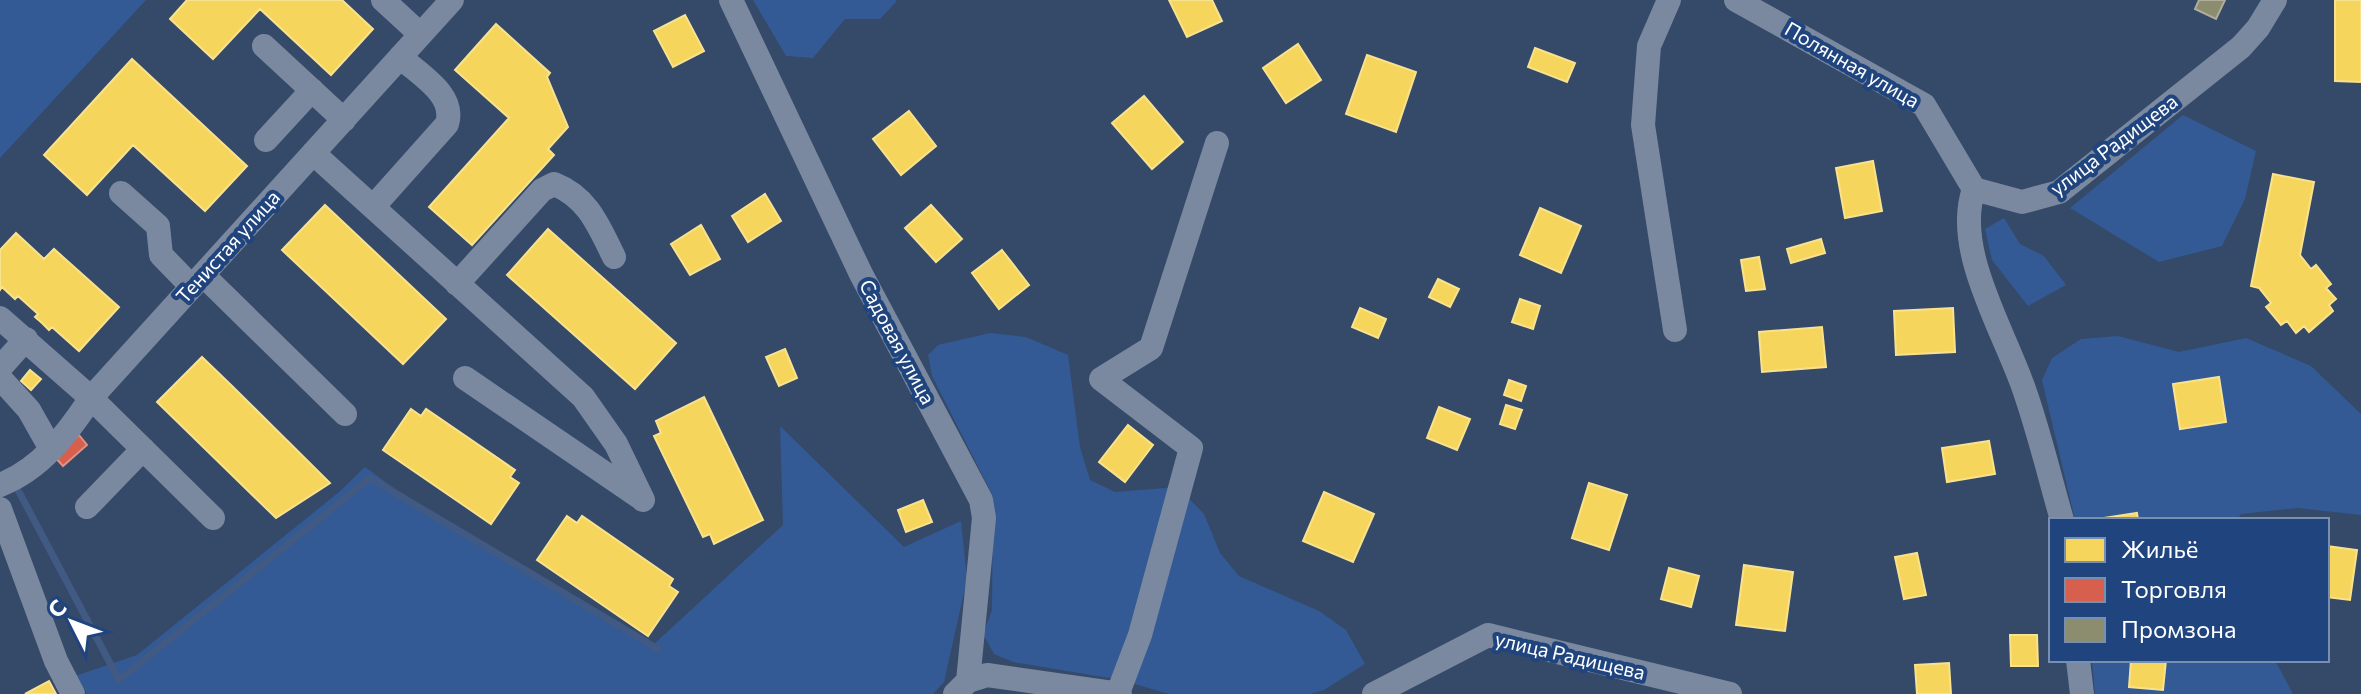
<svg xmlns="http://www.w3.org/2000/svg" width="2361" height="694" viewBox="0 0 2361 694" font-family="Commissioner,sans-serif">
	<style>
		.green { fill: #335a94 }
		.homes { fill: #f6d55c; stroke: #f9e28d; stroke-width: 2 }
		.shops { fill: #d6604d; stroke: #e29082; stroke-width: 2 }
		.industry { fill: #8c8c6e; stroke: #aeae9a; stroke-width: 2 }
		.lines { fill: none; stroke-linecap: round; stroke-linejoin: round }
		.stream { stroke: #405a83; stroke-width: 7 }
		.minor { stroke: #7a899f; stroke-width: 24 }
		.labels { text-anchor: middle; stroke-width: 8; stroke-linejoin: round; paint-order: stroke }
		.street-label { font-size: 20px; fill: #fff; stroke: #20447d }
	</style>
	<rect width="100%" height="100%" fill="#354968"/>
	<path class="green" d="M 0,0 L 146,0 L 0,158 Z
		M 753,0 L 896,0 L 896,2 L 880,19 L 845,19 L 813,58 L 786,56 Z
		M 2183,115 L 2256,151 L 2245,199 L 2222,246 L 2159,262 L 2070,208 Z
		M 2004,218 L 2020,244 L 2044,256 L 2066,285 L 2028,306 L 1992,260 L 1985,229 Z
		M 990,333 L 1026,337 L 1068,355 L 1080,447 L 1090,480 L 1115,492 L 1178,487 L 1204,514 L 1220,553 L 1239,576 L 1319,611 L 1346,630 L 1365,664 L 1324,690 L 1310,694 L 1169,694 L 1121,680 L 1013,662 L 994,654 L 983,634 L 992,610 L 993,496 L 932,376 L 928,355 L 938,345 Z
		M 2118,336 L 2179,352 L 2246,338 L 2311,366 L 2361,414 L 2361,515 L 2298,508 L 2241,514 L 2237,520 L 2075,520 L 2042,380 L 2052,358 L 2081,339 Z
		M 780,426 L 904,547 L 961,521 L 967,579 L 944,682 L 933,694 L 87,694 L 75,676 L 137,655 L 339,492 L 365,467 L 430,515 L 652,646 L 783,525 Z
		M 2092,660 L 2275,660 L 2293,694 L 2095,694 Z"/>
	<path class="homes" d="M 187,0 L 342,0 L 373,29 L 331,75 L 260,9 L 213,59 L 170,19 Z
		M 1169,0 L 1212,0 L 1222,21 L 1187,37 Z
		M 2335,0 L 2361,0 L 2361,82 L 2335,81 Z
		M 685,15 L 704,51 L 673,67 L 654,31 Z
		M 496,24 L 550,73 L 547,77 L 568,127 L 548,149 L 554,155 L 472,245 L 429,207 L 509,118 L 455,70 Z
		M 1298,44 L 1321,80 L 1286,103 L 1263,68 Z
		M 1535,48 L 1575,63 L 1567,82 L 1528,67 Z
		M 1367,55 L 1416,72 L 1396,132 L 1346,114 Z
		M 132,59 L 247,166 L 205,211 L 133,145 L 87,195 L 44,155 Z
		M 1144,96 L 1183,142 L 1152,169 L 1112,123 Z
		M 909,111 L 936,146 L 901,175 L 873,139 Z
		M 1873,161 L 1882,211 L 1845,218 L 1836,168 Z
		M 2273,174 L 2314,182 L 2300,255 L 2311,269 L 2316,265 L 2331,284 L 2326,288 L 2336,299 L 2329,305 L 2333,311 L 2309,332 L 2304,326 L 2296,333 L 2287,321 L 2281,325 L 2266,307 L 2271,303 L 2259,288 L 2251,286 Z
		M 765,194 L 781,221 L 748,242 L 732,216 Z
		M 325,205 L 446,319 L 403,364 L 282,250 Z
		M 931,205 L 962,239 L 936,262 L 905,228 Z
		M 1540,208 L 1581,226 L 1561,273 L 1520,255 Z
		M 701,225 L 720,259 L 690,275 L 671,244 Z
		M 548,229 L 676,343 L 635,389 L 507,275 Z
		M 16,233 L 44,259 L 54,249 L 119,307 L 79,351 L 52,327 L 49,330 L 42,323 L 35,317 L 38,314 L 18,296 L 15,299 L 2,287 L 0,290 L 0,250 Z
		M 1821,239 L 1825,253 L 1791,263 L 1787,249 Z
		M 1002,250 L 1029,285 L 999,309 L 972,273 Z
		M 1759,257 L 1765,289 L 1746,291 L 1741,260 Z
		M 1438,279 L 1459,289 L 1450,307 L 1429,297 Z
		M 1520,299 L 1540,306 L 1533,329 L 1512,322 Z
		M 1360,308 L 1386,319 L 1378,338 L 1352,327 Z
		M 1953,308 L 1955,352 L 1896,355 L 1894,311 Z
		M 1822,327 L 1826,367 L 1762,372 L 1759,332 Z
		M 785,349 L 797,378 L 779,386 L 766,357 Z
		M 202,357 L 231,385 L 330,483 L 276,518 L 157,402 Z
		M 30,370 L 41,379 L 31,390 L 21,381 Z
		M 2219,377 L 2226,422 L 2180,429 L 2173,384 Z
		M 1509,380 L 1526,386 L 1521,401 L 1504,395 Z
		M 704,397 L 763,520 L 714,544 L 710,534 L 703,537 L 654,436 L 661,433 L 656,421 Z
		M 1506,405 L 1522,410 L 1515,429 L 1500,424 Z
		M 1439,407 L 1470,419 L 1457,450 L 1427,438 Z
		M 411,409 L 421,416 L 426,409 L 515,470 L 510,477 L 519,483 L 491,524 L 383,450 Z
		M 1128,425 L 1153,445 L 1125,482 L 1099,462 Z
		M 1989,441 L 1995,474 L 1947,482 L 1942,448 Z
		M 1589,483 L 1627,495 L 1609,550 L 1572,538 Z
		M 1324,492 L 1374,514 L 1353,562 L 1303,541 Z
		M 923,500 L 932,522 L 906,532 L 898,510 Z
		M 2137,513 L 2138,520 L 2091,520 Z
		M 567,516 L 577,523 L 582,516 L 673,579 L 669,586 L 678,592 L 648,636 L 537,560 Z
		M 2327,546 L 2357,550 L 2350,600 L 2327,597 Z
		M 1917,553 L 1926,595 L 1904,599 L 1895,557 Z
		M 1744,565 L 1793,572 L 1785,631 L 1736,625 Z
		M 1669,568 L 1699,576 L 1691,607 L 1661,599 Z
		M 2010,635 L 2037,635 L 2038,666 L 2011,666 Z
		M 2131,660 L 2166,660 L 2163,690 L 2129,687 Z
		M 1949,663 L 1951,694 L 1917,694 L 1915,665 Z
		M 49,681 L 56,694 L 25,694 Z"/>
	<path class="shops" d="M 79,435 L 87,445 L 63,466 L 54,456 Z"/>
	<path class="industry" d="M 2199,0 L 2225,0 L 2216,19 L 2195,9 Z"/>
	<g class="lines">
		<path class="stream" d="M 18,490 L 119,680 L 370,478 L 658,649"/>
		<path class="minor" d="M 383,0 L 420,34
			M 731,0 L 861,274 L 981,500 L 984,518 L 968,681 L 955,694
			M 1669,0 L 1649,46 L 1643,125 L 1675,330
			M 1736,0 L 1924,105 L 1974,189
			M 264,46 L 344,120
			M 266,140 L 312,90
			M 313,153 L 583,397 L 616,444 L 643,500
			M 121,193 L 158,226 L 161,255 L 192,287
			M 373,207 L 447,124 C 456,95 420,75 400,57
			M 203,275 L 345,414
			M 457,284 L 542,190 L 554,184 C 588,197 599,227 614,257
			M 0,318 L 91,398 L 213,518
			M 0,368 L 26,339
			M 0,378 L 29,410 L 51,449
			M 465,378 L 641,498
			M 0,485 C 41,469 67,434 91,398 L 452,0
			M 87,507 L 143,449
			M 0,509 L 56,661 L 73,694
			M 2062,520 C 2050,478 2040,436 2026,395 C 2007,335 1952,251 1974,189 L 2022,202 L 2059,192 L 2241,47 L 2258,28 L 2275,0
			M 2078,660 L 2082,694
			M 968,681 L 987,675 L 1120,694
			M 1118,693 L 1140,635 L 1191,448 L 1101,379 L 1151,348 L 1217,143
			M 1374,694 L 1488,635 L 1730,694"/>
	</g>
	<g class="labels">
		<g class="street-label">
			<text transform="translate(1852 65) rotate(30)" y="7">Полянная улица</text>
			<text transform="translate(2114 145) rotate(-37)" y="7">улица Радищева</text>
			<text transform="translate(228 247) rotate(-48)" y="7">Тенистая улица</text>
			<text transform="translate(897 342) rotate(62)" y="7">Садовая улица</text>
			<text transform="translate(1570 656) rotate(13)" y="7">улица Радищева</text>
		</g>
	</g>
	<rect x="2049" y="518" width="280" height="144" fill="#20447d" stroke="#798fb1" stroke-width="2"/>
	<rect x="2065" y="538" width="40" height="24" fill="#f6d55c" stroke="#798fb1" stroke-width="2"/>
	<text x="2121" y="558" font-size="24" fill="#ffffff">Жильё</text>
	<rect x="2065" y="578" width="40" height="24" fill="#d6604d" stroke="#798fb1" stroke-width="2"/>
	<text x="2121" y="598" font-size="24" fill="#ffffff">Торговля</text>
	<rect x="2065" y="618" width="40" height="24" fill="#8c8c6e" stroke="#798fb1" stroke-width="2"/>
	<text x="2121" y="638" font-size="24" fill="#ffffff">Промзона</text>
	<g transform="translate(72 622) rotate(312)" stroke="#20447d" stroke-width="6" paint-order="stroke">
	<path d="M0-6L14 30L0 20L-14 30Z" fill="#ffffff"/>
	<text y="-12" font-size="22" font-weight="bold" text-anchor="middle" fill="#ffffff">С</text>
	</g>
</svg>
